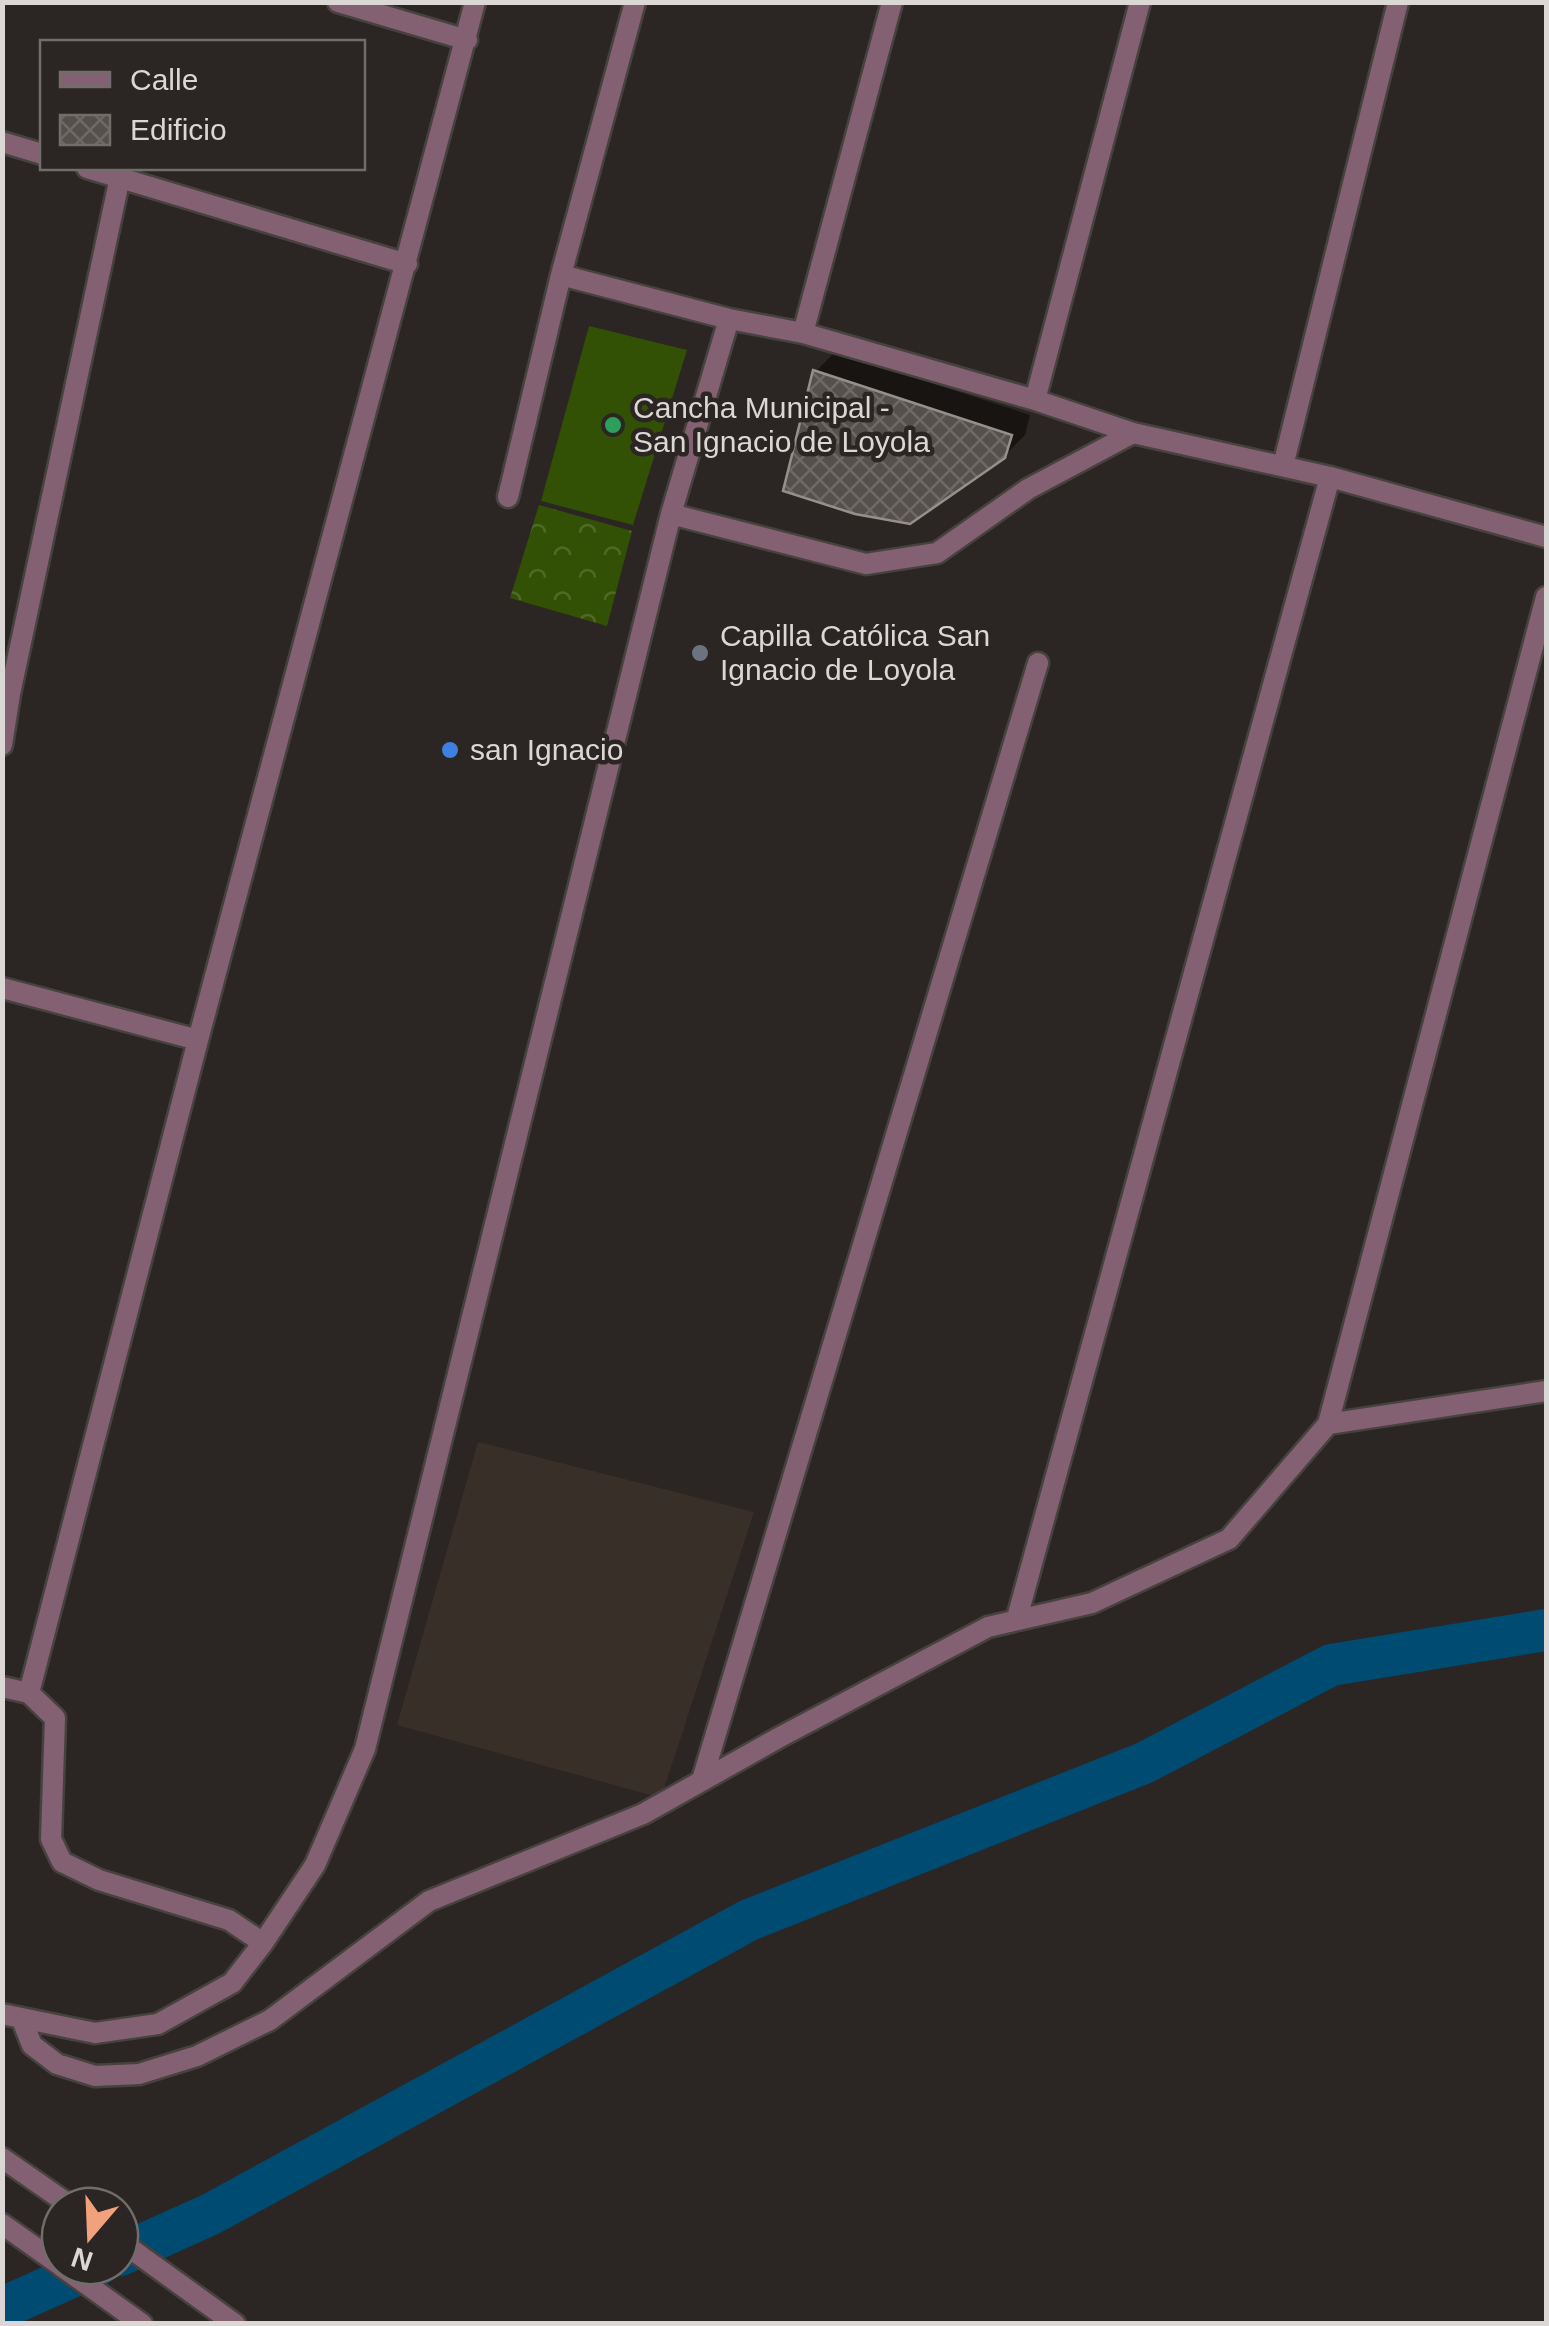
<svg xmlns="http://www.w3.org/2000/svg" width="1549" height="2326" viewBox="0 0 1549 2326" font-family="Helvetica,sans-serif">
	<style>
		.built { fill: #382f29 }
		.park { fill: url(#park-crowns) }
		.pitch { fill: #335104 }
		.shadow { fill: #0007 }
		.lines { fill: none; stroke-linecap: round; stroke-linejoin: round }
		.canal { stroke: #004b71; stroke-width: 42 }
		.building { fill: url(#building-cross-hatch); stroke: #96908d; stroke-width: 2.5 }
		.minor-casing { stroke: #47423f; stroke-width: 25 }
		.tertiary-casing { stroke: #47423f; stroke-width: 25 }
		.minor { stroke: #836173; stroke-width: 20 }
		.tertiary { stroke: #836173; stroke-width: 20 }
		.leisure-dot { fill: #2e9e5b; stroke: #2b2623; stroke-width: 4 }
		.worship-dot { fill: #6b7280; stroke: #2b2623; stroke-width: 4 }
		.shop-dot { fill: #3f7fe0; stroke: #2b2623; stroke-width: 4 }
		.labels { text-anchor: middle; stroke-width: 9; stroke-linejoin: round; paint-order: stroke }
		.poi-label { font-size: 30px; fill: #dad7d5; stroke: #2b2623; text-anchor: start }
	</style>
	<defs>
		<pattern id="park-crowns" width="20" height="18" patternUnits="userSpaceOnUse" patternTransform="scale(2.5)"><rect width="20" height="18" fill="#335104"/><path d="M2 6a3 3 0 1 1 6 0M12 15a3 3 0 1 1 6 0" fill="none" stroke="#506928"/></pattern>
		<pattern id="building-cross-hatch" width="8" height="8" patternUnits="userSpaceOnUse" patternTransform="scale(2.5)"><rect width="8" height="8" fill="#56504d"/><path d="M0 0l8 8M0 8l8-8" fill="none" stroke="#6e6866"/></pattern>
	</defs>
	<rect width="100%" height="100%" fill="#2b2623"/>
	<path class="built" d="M 478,1442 L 754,1512 L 661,1798 L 397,1725 Z"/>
	<path class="park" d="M 539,505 L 632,531 L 607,626 L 510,598 Z"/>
	<path class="pitch" d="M 589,326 L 687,350 L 633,525 L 541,501 Z"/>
	<path class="shadow" d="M 835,352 L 1030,415 L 1025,435 L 1004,456 L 815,372 Z"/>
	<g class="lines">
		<path class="canal" d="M 120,2255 L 211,2214 L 749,1920 L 1144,1763 L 1331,1665 L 1546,1630
			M 2,2308 L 96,2266"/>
	</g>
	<path class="building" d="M 813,370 L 1012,435 L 1005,458 L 910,524 L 855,514 L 783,491 Z"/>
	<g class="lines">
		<defs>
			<path id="minor" d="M 338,2 L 467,40
				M 2,142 L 42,154
				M 87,168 L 407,264
				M 561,275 L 729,319 L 803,333 L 1035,400 L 1133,433 L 1330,477 L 1546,537
				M 803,333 L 892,2
				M 1035,400 L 1140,2
				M 1283,466 L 1398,2
				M 508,497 L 561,275 L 635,2
				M 671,514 L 866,564 L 937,553 L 1028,489 L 1133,433
				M 2,745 L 10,694 L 120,177
				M 2,988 L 198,1040
				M 1328,1424 L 1546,597
				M 1017,1618 L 1330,477
				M 2,1687 L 29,1693 L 55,1718 L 51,1839 L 62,1862 L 99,1880 L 229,1920 L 263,1943
				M 29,1693 L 198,1040 L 475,2
				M 702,1780 L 1038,663
				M 2,2014 L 95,2033 L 158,2024 L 232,1983 L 263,1943 L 315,1865 L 365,1749 L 671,514 L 729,319
				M 22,2020 L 32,2045 L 57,2064 L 95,2076 L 139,2074 L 197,2056 L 270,2020 L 429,1901 L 643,1814 L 780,1737 L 988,1627 L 1092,1603 L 1229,1539 L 1328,1424 L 1546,1391"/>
			<path id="tertiary" d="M 2,2158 L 71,2206
				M 2,2224 L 60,2265
				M 120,2241 L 235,2324
				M 61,2266 L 142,2324"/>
		</defs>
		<use href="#minor" class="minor-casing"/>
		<use href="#tertiary" class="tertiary-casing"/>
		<use href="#minor" class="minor"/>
		<use href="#tertiary" class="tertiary"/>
	</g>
	<circle class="leisure-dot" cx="613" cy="425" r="10"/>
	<circle class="worship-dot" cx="700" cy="653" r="10"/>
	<circle class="shop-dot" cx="450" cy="750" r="10"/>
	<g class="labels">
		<g class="poi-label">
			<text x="633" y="418">Cancha Municipal -<tspan x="633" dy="34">San Ignacio de Loyola</tspan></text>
			<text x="720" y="646">Capilla Católica San<tspan x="720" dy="34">Ignacio de Loyola</tspan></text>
			<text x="470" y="760">san Ignacio</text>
		</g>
	</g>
	<rect width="1549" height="2326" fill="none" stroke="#dad7d5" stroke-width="10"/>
	<rect x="40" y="40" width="325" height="130" fill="#2b2623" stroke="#716d6a" stroke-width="2.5"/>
	<rect x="60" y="72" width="50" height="15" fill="#836173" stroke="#716d6a" stroke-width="2.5"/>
	<text x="130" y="90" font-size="30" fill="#dad7d5">Calle</text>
	<rect x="60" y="115" width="50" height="30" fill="url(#building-cross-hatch)" stroke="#716d6a" stroke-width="2.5"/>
	<text x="130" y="140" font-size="30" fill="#dad7d5">Edificio</text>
	<g transform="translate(90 2236) rotate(199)"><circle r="48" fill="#2b2623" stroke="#716d6a" stroke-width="2.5"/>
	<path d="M0-8L18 38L0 25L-18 38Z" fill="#f1a17c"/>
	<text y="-15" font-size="28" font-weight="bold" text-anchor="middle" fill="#dad7d5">N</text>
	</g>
</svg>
